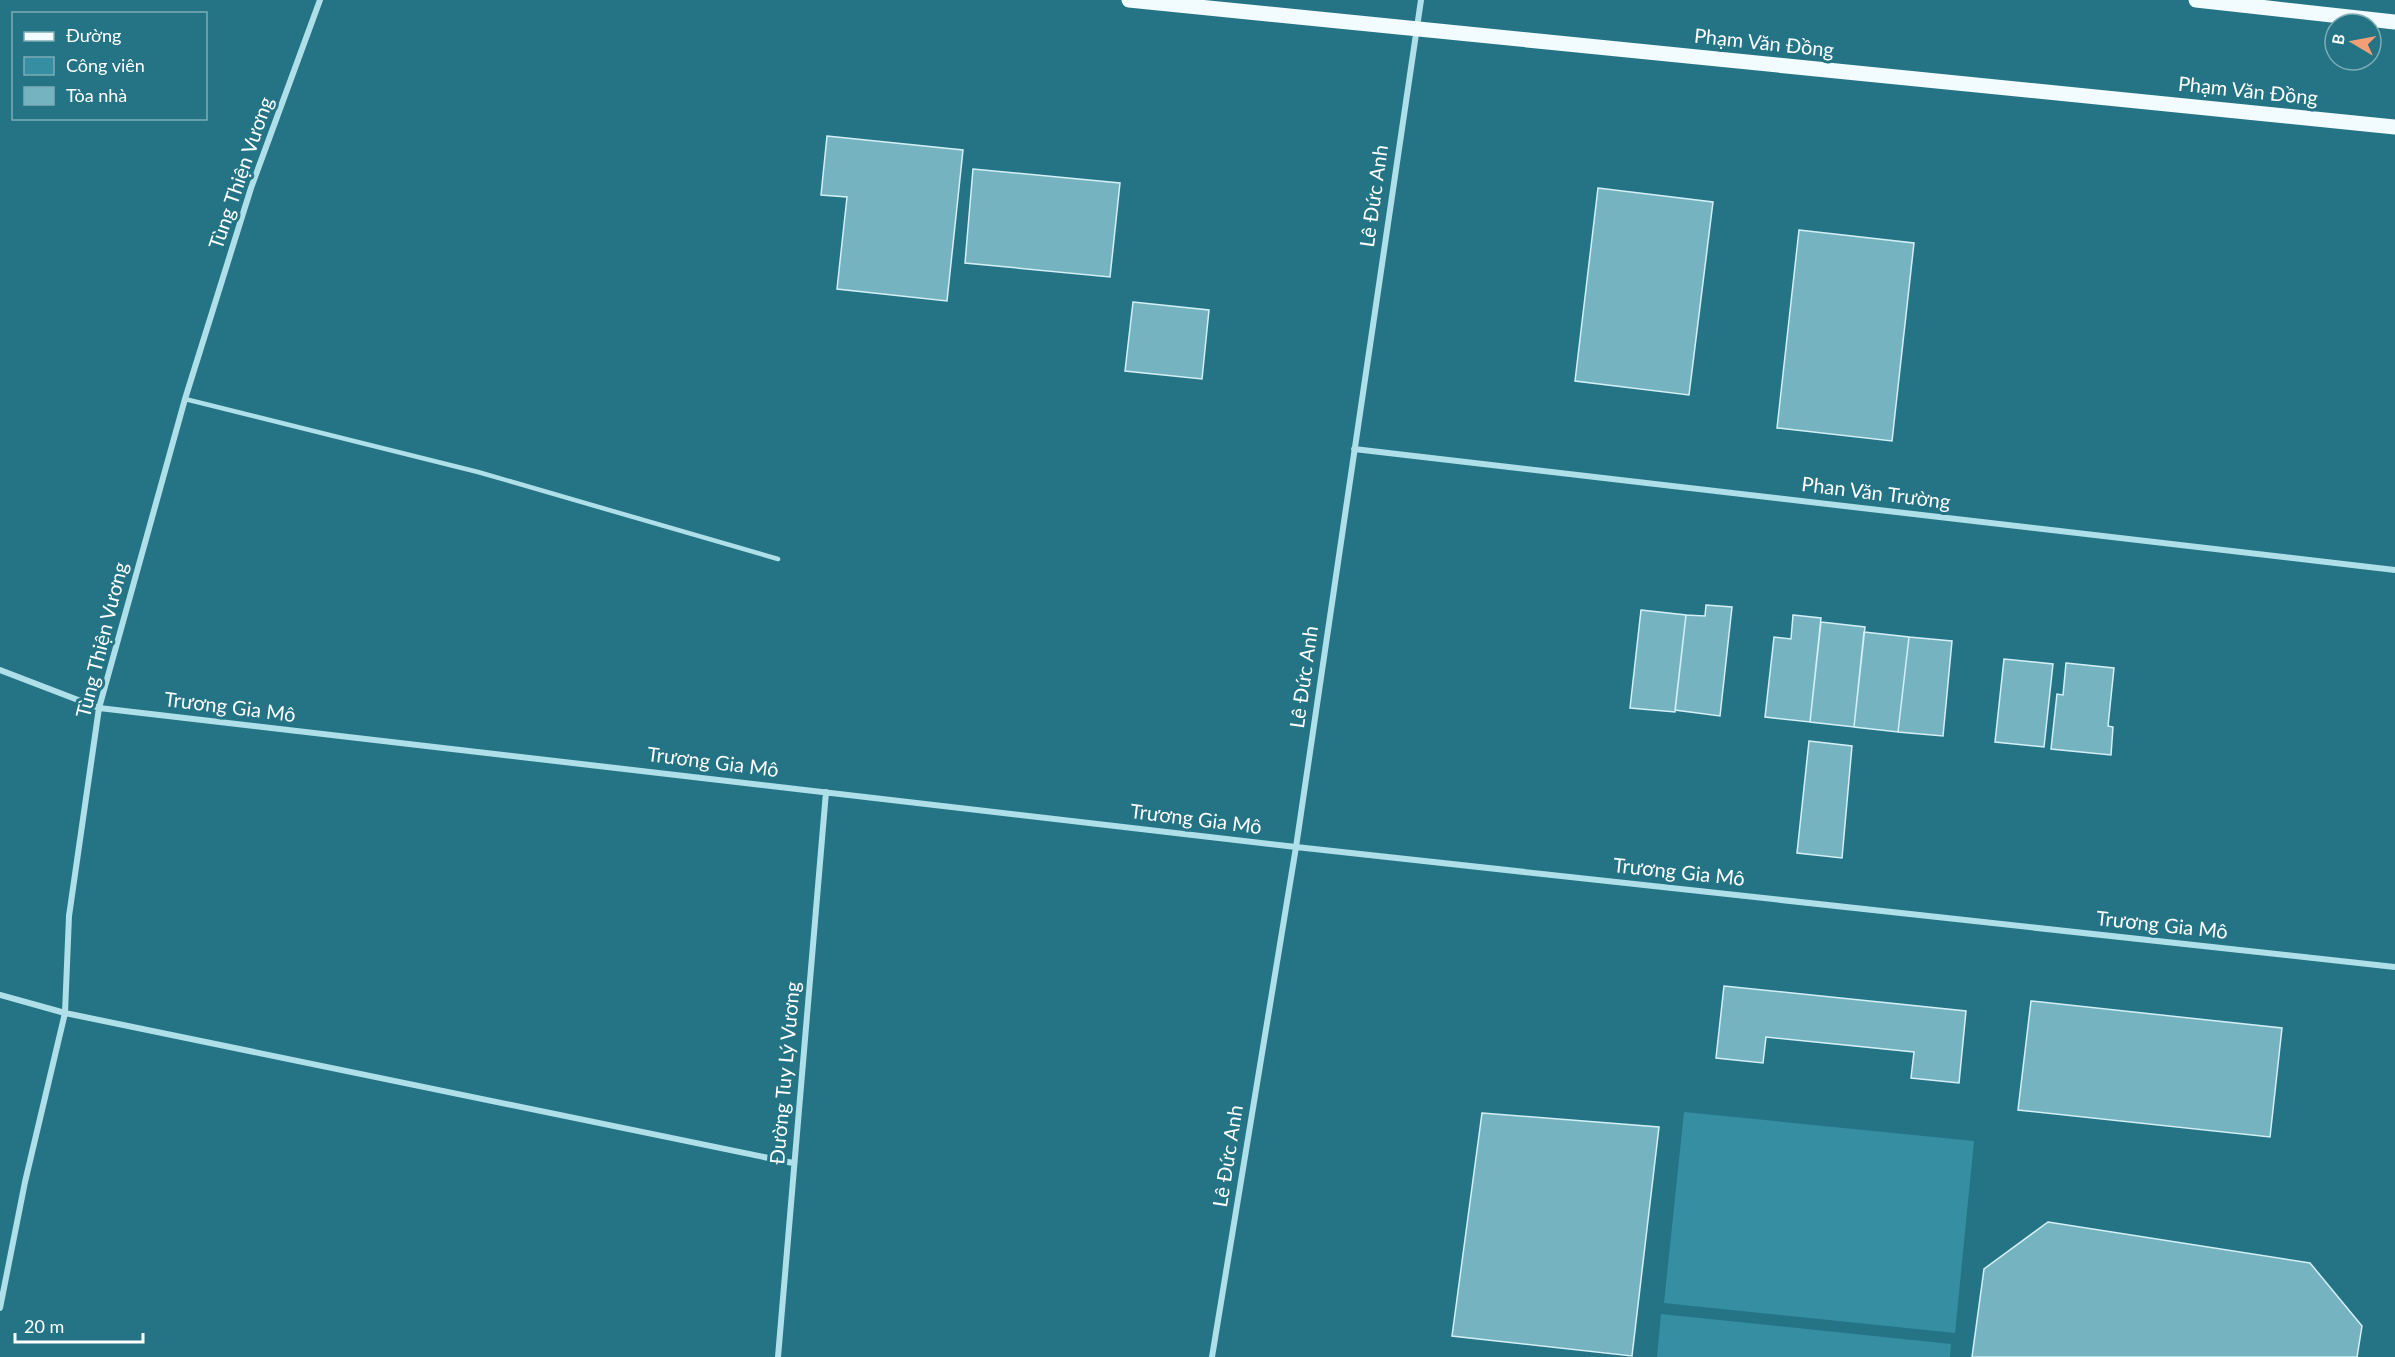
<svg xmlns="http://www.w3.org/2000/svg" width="2395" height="1357" viewBox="0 0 2395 1357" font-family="Lato,sans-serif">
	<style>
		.green { fill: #368ea2 }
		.building { fill: #76b3c0; stroke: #d3f0f7; stroke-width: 1.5 }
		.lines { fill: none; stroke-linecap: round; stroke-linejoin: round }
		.service { stroke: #afdfe9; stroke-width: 4.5 }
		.minor { stroke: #afdfe9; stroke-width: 6 }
		.primary { stroke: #f2fbfe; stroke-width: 15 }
		.labels { text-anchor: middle; stroke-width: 6; stroke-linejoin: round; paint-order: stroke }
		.street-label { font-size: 20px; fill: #fff; stroke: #247486 }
	</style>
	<rect width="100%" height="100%" fill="#247486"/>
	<path class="green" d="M 1684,1112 L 1974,1141 L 1955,1333 L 1664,1303 Z
		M 1661,1314 L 1951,1344 L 1950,1357 L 1657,1357 Z"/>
	<path class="building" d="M 827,136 L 963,150 L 947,301 L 837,289 L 847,197 L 821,195 Z
		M 973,169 L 1120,183 L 1110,277 L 965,263 Z
		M 1598,188 L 1713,202 L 1689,395 L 1575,381 Z
		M 1799,230 L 1914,243 L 1892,441 L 1777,428 Z
		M 1133,302 L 1209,310 L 1202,379 L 1125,371 Z
		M 1706,605 L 1732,607 L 1720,716 L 1675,710 L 1686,615 L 1705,616 Z
		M 1641,610 L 1686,615 L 1675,712 L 1630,708 Z
		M 1793,615 L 1821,618 L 1810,722 L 1765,717 L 1774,637 L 1791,639 Z
		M 1821,622 L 1865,627 L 1854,727 L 1810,722 Z
		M 1864,632 L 1909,637 L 1898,732 L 1854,727 Z
		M 1909,637 L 1952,641 L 1943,736 L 1898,732 Z
		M 2004,659 L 2053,664 L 2044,747 L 1995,742 Z
		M 2066,663 L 2114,668 L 2108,726 L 2113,727 L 2111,755 L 2051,749 L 2057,694 L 2063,695 Z
		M 1809,741 L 1852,746 L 1842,858 L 1797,853 Z
		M 1724,986 L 1966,1011 L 1959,1083 L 1911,1078 L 1914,1052 L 1766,1037 L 1763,1063 L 1716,1058 Z
		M 2031,1001 L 2282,1028 L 2270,1137 L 2018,1110 Z
		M 1482,1113 L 1659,1127 L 1632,1356 L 1452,1336 Z
		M 2048,1222 L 2310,1263 L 2362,1326 L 2357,1357 L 1972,1357 L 1984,1269 Z"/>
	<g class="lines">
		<path class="service" d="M 185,399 L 478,472 L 778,559"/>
		<path class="minor" d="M 1354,449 L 2395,570
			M 0,670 L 99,708 L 1296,847 L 2395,967
			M 0,995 L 65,1013 L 793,1163
			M 0,1308 L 25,1182 L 65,1013 L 69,916 L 99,708 L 185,399 L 251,188 L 320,0
			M 778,1357 L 826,792
			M 1212,1357 L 1296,847 L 1421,0"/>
		<path class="primary" d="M 1129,0 L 2395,127
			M 2196,0 L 2395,22"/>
	</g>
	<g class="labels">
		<g class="street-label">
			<text transform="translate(1764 43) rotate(6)" y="7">Phạm Văn Đồng</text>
			<text transform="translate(2248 91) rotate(6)" y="7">Phạm Văn Đồng</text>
			<text transform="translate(241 173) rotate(-71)" y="7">Tùng Thiện Vương</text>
			<text transform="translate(1374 196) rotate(-82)" y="7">Lê Đức Anh</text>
			<text transform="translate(1876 493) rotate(7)" y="7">Phan Văn Trường</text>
			<text transform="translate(102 640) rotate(-76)" y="7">Tùng Thiện Vương</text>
			<text transform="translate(1304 677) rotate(-82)" y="7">Lê Đức Anh</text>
			<text transform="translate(230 707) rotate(7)" y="7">Trương Gia Mô</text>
			<text transform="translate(713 762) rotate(7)" y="7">Trương Gia Mô</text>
			<text transform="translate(1196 819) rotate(7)" y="7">Trương Gia Mô</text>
			<text transform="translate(1679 872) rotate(6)" y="7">Trương Gia Mô</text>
			<text transform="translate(2162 925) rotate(6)" y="7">Trương Gia Mô</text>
			<text transform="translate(785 1073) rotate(-85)" y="7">Đường Tuy Lý Vương</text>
			<text transform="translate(1228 1156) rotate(-81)" y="7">Lê Đức Anh</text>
		</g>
	</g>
	<rect x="12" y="12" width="195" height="108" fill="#247486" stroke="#7cacb6" stroke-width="1.5"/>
	<rect x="24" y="32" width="30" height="9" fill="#f2fbfe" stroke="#7cacb6" stroke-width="1.5"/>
	<text x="66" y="42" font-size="18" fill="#ffffff">Đường</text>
	<rect x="24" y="57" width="30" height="18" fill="#368ea2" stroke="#7cacb6" stroke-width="1.5"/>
	<text x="66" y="72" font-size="18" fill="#ffffff">Công viên</text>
	<rect x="24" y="87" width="30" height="18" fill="#76b3c0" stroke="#7cacb6" stroke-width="1.5"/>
	<text x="66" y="102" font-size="18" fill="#ffffff">Tòa nhà</text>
	<g transform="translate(2353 42) rotate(280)"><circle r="28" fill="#247486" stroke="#7cacb6" stroke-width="1.5"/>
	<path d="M0-4.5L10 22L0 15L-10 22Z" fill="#f39e73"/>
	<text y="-9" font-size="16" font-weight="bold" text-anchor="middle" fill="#ffffff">B</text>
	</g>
	<path d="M15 1333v9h128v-9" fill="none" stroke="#ffffff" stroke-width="3"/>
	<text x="24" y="1333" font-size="18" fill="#ffffff" stroke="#247486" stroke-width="4.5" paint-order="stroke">20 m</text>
</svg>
